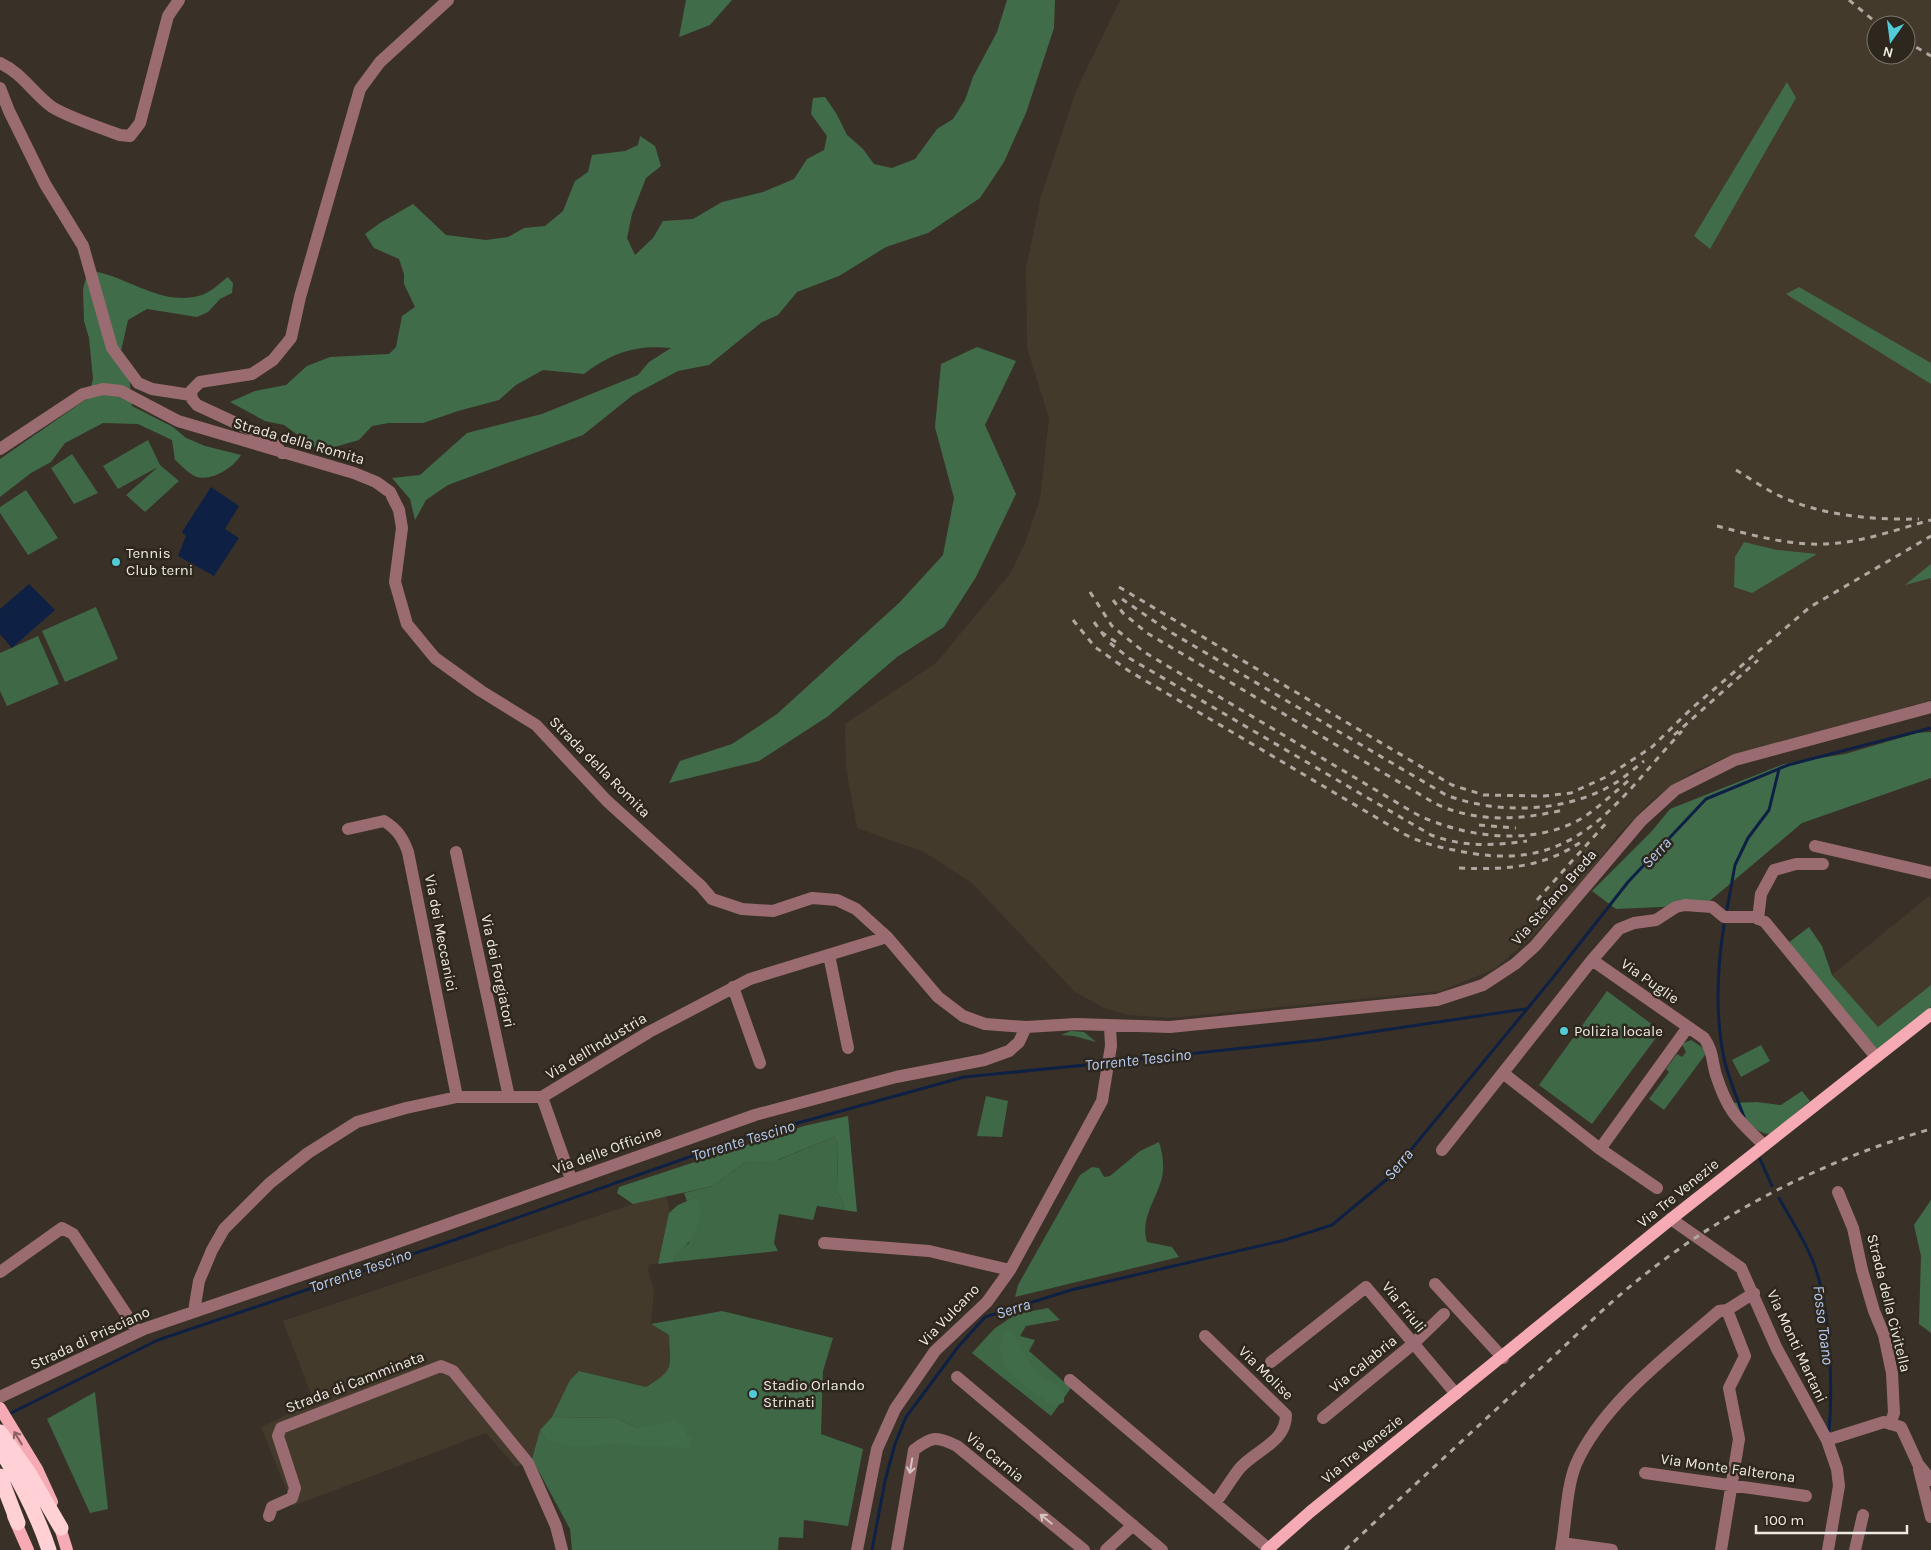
<svg xmlns="http://www.w3.org/2000/svg" width="1931" height="1550" viewBox="0 0 1931 1550" font-family="Karla,sans-serif">
	<style>
		.built { fill: #443a2b; fill-rule: evenodd }
		.green { fill: #3f6847 }
		.forest { fill: #416c4a }
		.water { fill: #0e2044 }
		.lines { fill: none; stroke-linecap: round; stroke-linejoin: round }
		.stream { stroke: #0e2044; stroke-width: 3 }
		.minor { stroke: #9a6c71; stroke-width: 12 }
		.major { stroke: #f6aab3; stroke-width: 12 }
		.highway { stroke: #ffd0d5; stroke-width: 15 }
		.rail { stroke: #afa9a1; stroke-width: 3; stroke-dasharray: 6 6; stroke-linecap: butt }
		.oneway { stroke: #886261 }
		.oneway2 { stroke: #d5c4c1 }
		.poi-dot { fill: #52cbd8; stroke: #2e271e; stroke-width: 2 }
		.labels { text-anchor: middle; stroke-width: 5; stroke-linejoin: round; paint-order: stroke }
		.street-label { font-size: 15px; fill: #eee9e3; stroke: #2e271e }
		.poi-label { font-size: 15px; fill: #eee9e3; stroke: #2e271e; text-anchor: start }
		.water-label { font-size: 16px; font-style: italic; fill: #b6ccf4; stroke: #2e271e }
	</style>
	<rect width="100%" height="100%" fill="#393127"/>
	<path class="built" d="M 1120,0 L 1931,0 L 1931,700 L 1725,758 L 1692,772 L 1652,800 L 1619,834 L 1581,884 L 1530,939 L 1494,969 L 1441,991 L 1171,1018 L 1129,1015 L 1104,1008 L 1074,991 L 972,883 L 924,852 L 857,828 L 846,768 L 845,724 L 936,663 L 1010,574 L 1025,543 L 1040,499 L 1049,418 L 1027,348 L 1026,268 L 1042,192 L 1076,91 ZM 1876,25 L 1906,25 L 1906,55 L 1876,55 Z
		M 1929,896 L 1931,899 L 1931,985 L 1878,1027 L 1832,975 Z
		M 666,1196 L 669,1204 L 669,1213 L 658,1263 L 649,1265 L 648,1271 L 654,1290 L 651,1324 L 669,1335 L 670,1364 L 666,1374 L 646,1387 L 579,1371 L 570,1380 L 552,1417 L 540,1430 L 532,1459 L 516,1467 L 486,1433 L 293,1506 L 261,1427 L 314,1402 L 283,1321 L 633,1204 Z"/>
	<path class="green" d="M 148,440 L 160,465 L 179,481 L 145,512 L 126,495 L 158,467 L 118,489 L 103,466 Z
		M 72,454 L 98,493 L 74,504 L 51,468 Z
		M 26,490 L 58,538 L 28,555 L 0,513 L 0,507 Z
		M 96,607 L 118,659 L 65,682 L 42,631 Z
		M 38,636 L 59,684 L 7,706 L 0,691 L 0,653 Z
		M 1607,991 L 1661,1031 L 1592,1124 L 1539,1085 Z
		M 1071,1031 L 1084,1032 L 1096,1042 L 1074,1036 L 1061,1035 Z
		M 1691,1040 L 1705,1049 L 1705,1055 L 1664,1110 L 1649,1099 L 1669,1072 L 1666,1069 L 1677,1054 L 1682,1057 L 1686,1052 L 1682,1044 Z
		M 1761,1045 L 1770,1061 L 1741,1077 L 1732,1060 Z
		M 986,1096 L 1008,1101 L 1002,1137 L 977,1136 Z
		M 834,1137 L 838,1143 L 837,1192 L 843,1201 L 844,1210 L 817,1206 L 813,1220 L 779,1214 L 774,1243 L 778,1251 L 673,1262 L 676,1254 L 689,1243 L 696,1197 L 687,1201 L 684,1193 L 713,1186 L 744,1163 L 778,1160 Z
		M 1159,1142 C 1163,1154 1165,1170 1161,1181 C 1155,1201 1140,1220 1147,1242 L 1172,1247 L 1179,1257 L 1015,1297 L 1018,1285 L 1080,1175 L 1092,1167 L 1099,1168 L 1104,1177 L 1110,1176 L 1140,1151 Z
		M 1048,1308 L 1060,1320 L 1026,1326 L 1020,1336 L 1035,1340 L 1029,1351 L 1071,1388 L 1051,1416 L 972,1353 L 994,1329 L 1016,1314 Z
		M 722,1311 L 833,1338 L 823,1371 L 821,1434 L 863,1449 L 848,1526 L 804,1520 L 803,1538 L 779,1537 L 778,1550 L 572,1550 L 570,1529 L 532,1459 L 540,1430 L 545,1439 L 641,1445 L 638,1428 L 616,1418 L 552,1417 L 570,1380 L 579,1371 L 646,1387 C 675,1369 670,1369 669,1335 L 651,1324 Z
		M 95,1392 L 108,1509 L 90,1513 L 47,1419 Z"/>
	<path class="forest" d="M 686,0 L 732,0 L 710,25 L 679,37 Z
		M 1007,0 L 1055,0 L 1054,28 L 1026,113 L 1004,162 L 980,198 L 928,233 L 886,247 L 839,276 L 797,292 L 778,315 L 762,322 L 709,365 L 678,371 L 633,395 L 583,435 L 448,485 L 426,500 L 415,520 L 410,499 L 392,478 L 420,475 L 467,433 L 542,414 L 638,375 L 649,362 L 671,348 C 636,345 613,352 584,374 L 543,370 L 516,385 L 499,400 L 458,411 L 423,423 L 389,423 L 372,426 L 359,440 L 320,451 L 284,425 L 265,421 L 230,402 L 255,391 L 286,385 L 307,366 L 330,357 L 389,354 L 396,347 L 402,316 L 415,307 L 404,284 L 404,274 L 399,259 L 374,248 L 365,234 L 380,223 L 413,204 L 446,235 L 486,240 L 508,237 L 524,228 L 545,226 L 563,211 L 575,181 L 588,172 L 592,155 L 625,151 L 638,145 L 640,136 L 655,146 L 661,166 L 646,178 L 632,214 L 627,238 L 635,255 L 653,238 L 663,221 L 693,219 L 722,202 L 763,192 L 794,179 L 807,159 L 824,150 L 827,136 L 811,114 L 813,98 L 825,97 L 836,113 L 847,135 L 863,149 L 874,164 L 892,168 L 915,159 L 937,129 L 953,119 L 965,100 L 973,77 L 997,32 Z
		M 1787,82 L 1796,98 L 1710,249 L 1694,236 Z
		M 98,272 C 132,280 165,307 202,295 C 211,292 220,283 228,277 L 233,283 L 232,293 L 220,299 L 208,312 L 197,317 L 147,309 L 128,320 L 121,351 L 129,373 L 132,406 L 173,427 L 186,438 L 205,446 L 241,455 C 234,467 213,481 197,477 C 189,474 182,466 175,460 L 172,440 L 138,424 L 103,423 L 65,443 L 51,462 L 31,473 L 0,497 L 0,459 L 88,398 L 93,379 L 89,338 L 84,321 L 83,289 L 87,274 Z
		M 1799,287 L 1931,363 L 1931,384 L 1786,294 Z
		M 977,347 L 1016,361 L 985,425 L 1016,494 L 976,577 L 944,627 L 897,657 L 827,717 L 759,761 L 669,783 L 680,761 L 732,744 L 777,714 L 900,602 L 943,555 L 954,498 L 935,427 L 941,364 Z
		M 1744,542 L 1777,550 L 1817,554 L 1752,593 L 1734,587 L 1735,557 Z
		M 1931,564 L 1931,578 L 1905,585 Z
		M 1931,732 L 1931,778 L 1802,823 L 1705,905 L 1616,909 L 1592,891 L 1652,831 L 1670,809 L 1784,764 L 1845,754 L 1917,733 Z
		M 1809,927 L 1822,946 L 1832,975 L 1878,1027 L 1931,985 L 1931,1007 L 1877,1050 L 1788,943 Z
		M 1802,1091 L 1810,1101 L 1771,1134 C 1755,1135 1742,1114 1732,1103 L 1757,1102 L 1781,1105 Z
		M 848,1116 L 857,1212 L 844,1210 L 843,1201 L 837,1192 L 838,1143 L 834,1137 L 775,1161 L 744,1163 L 713,1186 L 633,1204 L 617,1193 L 619,1187 L 804,1126 Z
		M 696,1197 C 705,1210 698,1233 687,1244 C 681,1251 676,1253 673,1262 L 658,1264 L 669,1213 L 678,1205 Z
		M 1931,1200 L 1931,1333 L 1919,1324 L 1921,1256 L 1914,1225 Z
		M 1011,1330 L 1032,1368 L 1064,1392 L 1064,1402 L 1056,1406 C 1036,1394 1002,1376 1000,1349 C 1000,1344 1004,1336 1005,1331 Z
		M 552,1417 L 616,1418 L 638,1428 L 674,1421 L 686,1428 L 686,1437 L 692,1437 L 690,1448 L 611,1444 L 576,1447 L 545,1439 L 540,1430 Z"/>
	<path class="water" d="M 211,487 L 239,506 L 225,529 L 239,538 L 214,576 L 178,556 L 186,536 L 182,532 Z
		M 29,584 L 55,610 L 12,648 L 0,634 L 0,609 Z"/>
	<g class="lines">
		<path class="stream" d="M 1727,909 L 1735,865 L 1748,838 L 1769,810 L 1779,769
			M 1724,925 C 1717,969 1715,1019 1725,1063 C 1730,1081 1737,1099 1744,1117
			M 1112,1062 L 1318,1040 L 1525,1009
			M 1760,1159 L 1772,1186
			M 1779,1198 C 1793,1223 1810,1248 1818,1276 C 1830,1318 1833,1388 1829,1431
			M 7,1415 L 158,1340 L 457,1239 L 740,1139 L 964,1077 L 1106,1063
			M 872,1550 L 885,1481 L 895,1444 L 906,1417 L 958,1347 L 985,1317 L 1071,1290 L 1285,1240 L 1332,1225 L 1386,1180 L 1551,980 L 1628,882 L 1706,799 L 1788,765 L 1931,728"/>
		<path class="minor" d="M 0,63 C 22,73 33,93 52,107 C 66,116 103,129 120,135 L 130,136 L 140,123 L 168,16 L 179,0
			M 0,88 L 9,111 L 45,184 L 83,246 L 112,348 L 138,383 L 152,389 L 191,395
			M 0,449 L 83,394 L 103,389 L 121,391 L 178,421 L 354,473 L 376,482 L 390,492 L 399,510 L 402,528 L 395,582 L 407,624 L 435,658 L 481,691 L 536,725 L 607,801 L 701,886 L 712,899 L 742,909 L 773,911 L 812,898 L 837,900 L 856,909 L 887,937 L 938,997 L 963,1016 L 985,1024 L 1026,1027 L 1076,1024 L 1170,1027 L 1437,1000 L 1483,985 L 1515,964 L 1535,946 L 1641,821 L 1675,790 L 1735,760 L 1931,707
			M 282,453 L 270,439 L 197,405 L 192,399 L 191,391 L 200,382 L 252,374 L 273,360 L 291,338 L 300,297 L 360,89 L 380,62 L 448,0
			M 348,829 L 384,821 C 397,829 403,838 408,852 L 457,1097
			M 1815,846 L 1931,873
			M 456,852 L 509,1097
			M 1758,919 L 1761,894 L 1774,870 L 1796,864 L 1823,864
			M 829,955 L 848,1048
			M 1592,960 L 1619,929 L 1634,923 L 1656,920 L 1676,907 L 1685,905 L 1712,907 L 1724,917 L 1755,917 L 1765,922 L 1876,1057
			M 733,987 L 760,1063
			M 1503,1073 L 1600,1149 L 1657,1188
			M 542,1097 L 571,1179
			M 1600,1149 L 1688,1027
			M 1442,1150 L 1592,960 L 1704,1038 C 1713,1050 1712,1062 1716,1075 C 1728,1112 1737,1119 1764,1145
			M 1838,1192 L 1853,1228 L 1862,1270 L 1874,1311 L 1884,1335 L 1892,1373 L 1894,1413 L 1890,1424
			M 1671,1219 L 1741,1268 L 1777,1349 L 1827,1440 L 1837,1469 L 1839,1486 L 1828,1550
			M 824,1243 L 929,1251 L 1010,1270
			M 0,1272 L 62,1228 L 73,1234 L 138,1332
			M 1435,1284 L 1503,1358
			M 194,1311 L 199,1281 L 212,1250 L 224,1229 L 270,1183 L 308,1153 L 357,1122 L 406,1108 L 457,1097 L 542,1097 L 649,1032 L 750,979 L 887,937
			M 1205,1336 L 1286,1415 C 1286,1442 1256,1450 1240,1468 C 1231,1479 1224,1492 1215,1503
			M 1271,1362 L 1366,1287 L 1456,1394
			M 957,1377 L 1162,1550
			M 1070,1380 L 1269,1549
			M 0,1397 L 144,1329 L 392,1244 L 755,1115 L 896,1077 L 984,1060 L 1009,1051 L 1019,1042 L 1026,1027
			M 1323,1418 L 1413,1344 L 1444,1314
			M 1827,1440 L 1884,1422 L 1901,1427 L 1918,1464 L 1931,1480
			M 1919,1469 L 1931,1517
			M 1645,1473 L 1806,1496
			M 269,1516 L 272,1507 L 292,1498 L 295,1488 L 278,1436 L 281,1428 L 441,1366 L 453,1371 L 528,1463 L 556,1526 L 562,1550
			M 1562,1543 L 1612,1550
			M 857,1550 L 877,1449 L 895,1409 L 935,1351 L 987,1302 L 1010,1270 L 1102,1101 L 1111,1046 L 1110,1026
			M 897,1550 L 914,1450 C 932,1436 937,1436 957,1446 L 1084,1550
			M 1106,1550 L 1133,1525
			M 1561,1550 C 1566,1524 1566,1488 1576,1464 C 1603,1403 1670,1354 1719,1311 L 1727,1310 L 1754,1293
			M 1721,1550 L 1739,1439 L 1729,1388 L 1745,1356 L 1727,1310
			M 1855,1550 L 1863,1515"/>
		<path class="major" d="M 0,1408 L 37,1469 L 52,1502
			M 13,1516 L 28,1550
			M 58,1521 L 67,1550
			M 1267,1550 L 1310,1512 L 1671,1219 L 1931,1014"/>
		<path class="highway" d="M 0,1432 L 29,1473 L 61,1528
			M 0,1449 C 20,1481 37,1514 49,1550
			M 0,1476 L 18,1523"/>
		<path class="rail" d="M 1849,0 L 1879,25
			M 1906,41 L 1931,56
			M 1736,470 C 1751,479 1766,490 1782,497 C 1823,516 1875,520 1919,519
			M 1717,526 C 1756,536 1797,548 1838,543 C 1869,540 1901,528 1931,520
			M 1119,587 L 1452,785 L 1484,795 L 1544,796 L 1571,793 L 1606,777 L 1652,747 L 1691,709 L 1810,607 L 1931,536
			M 1090,592 L 1112,626 L 1144,652 L 1416,814 C 1465,838 1535,847 1584,817 C 1600,806 1614,793 1629,780
			M 1122,599 L 1167,630 L 1446,795 C 1499,815 1568,813 1617,782 C 1626,776 1635,768 1644,761
			M 1113,600 L 1123,613 L 1147,633 L 1436,804 C 1478,823 1519,820 1563,810
			M 1073,620 L 1095,647 L 1129,671 L 1404,834 C 1425,845 1447,849 1470,853 C 1578,872 1617,801 1682,731
			M 1094,622 L 1105,637
			M 1101,632 L 1119,644
			M 1110,643 L 1129,658 L 1431,835 C 1463,847 1493,846 1527,841
			M 1674,735 L 1758,660
			M 1479,825 L 1516,828
			M 1459,868 C 1507,870 1543,868 1584,840
			M 1537,900 L 1608,821
			M 1345,1550 C 1410,1489 1476,1428 1542,1367 C 1575,1337 1607,1304 1643,1276 C 1725,1210 1830,1158 1931,1129"/>
	</g>
	<defs><path id="oneway-shaft" d="M-6 0H5M1.5-3L5.5 0L1.5 3" fill="none" stroke-width="1.6" stroke-linecap="round" stroke-linejoin="round" transform="scale(1.25)"/></defs>
	<use class="oneway" href="#oneway-shaft" transform="translate(18 1438) rotate(-121)"/>
	<g class="oneway2">
		<use href="#oneway-shaft" transform="translate(911 1466) rotate(99)"/>
		<use href="#oneway-shaft" transform="translate(1046 1519) rotate(-141)"/>
	</g>
	<g class="poi-dot">
		<circle cx="116" cy="562" r="5"/>
		<circle cx="1564" cy="1031" r="5"/>
		<circle cx="753" cy="1394" r="5"/>
	</g>
	<g class="labels">
		<g class="street-label">
			<text transform="translate(299 441) rotate(16)" y="5">Strada della Romita</text>
			<text transform="translate(600 767) rotate(45)" y="5">Strada della Romita</text>
			<text transform="translate(1554 897) rotate(-49)" y="5">Via Stefano Breda</text>
			<text transform="translate(441 933) rotate(79)" y="5">Via dei Meccanici</text>
			<text transform="translate(498 971) rotate(78)" y="5">Via dei Forgiatori</text>
			<text transform="translate(1650 981) rotate(35)" y="5">Via Puglie</text>
			<text transform="translate(596 1046) rotate(-31)" y="5">Via dell'Industria</text>
			<text transform="translate(607 1150) rotate(-20)" y="5">Via delle Officine</text>
			<text transform="translate(1678 1193) rotate(-39)" y="5">Via Tre Venezie</text>
			<text transform="translate(1889 1303) rotate(76)" y="5">Strada della Civitella</text>
			<text transform="translate(1404 1307) rotate(51)" y="5">Via Friuli</text>
			<text transform="translate(949 1315) rotate(-46)" y="5">Via Vulcano</text>
			<text transform="translate(90 1338) rotate(-25)" y="5">Strada di Prisciano</text>
			<text transform="translate(1797 1346) rotate(65)" y="5">Via Monti Martani</text>
			<text transform="translate(1363 1364) rotate(-39)" y="5">Via Calabria</text>
			<text transform="translate(1266 1373) rotate(44)" y="5">Via Molise</text>
			<text transform="translate(355 1382) rotate(-21)" y="5">Strada di Camminata</text>
			<text transform="translate(1362 1449) rotate(-39)" y="5">Via Tre Venezie</text>
			<text transform="translate(995 1457) rotate(39)" y="5">Via Carnia</text>
			<text transform="translate(1728 1468) rotate(8)" y="5">Via Monte Falterona</text>
		</g>
		<g class="poi-label">
			<text x="126" y="558">Tennis<tspan x="126" dy="17">Club terni</tspan></text>
			<text x="1574" y="1036">Polizia locale</text>
			<text x="763" y="1390">Stadio Orlando<tspan x="763" dy="17">Strinati</tspan></text>
		</g>
		<g class="water-label">
			<text transform="translate(1656 852) rotate(-47)" y="6">Serra</text>
			<text transform="translate(1138 1059) rotate(-6)" y="6">Torrente Tescino</text>
			<text transform="translate(743 1140) rotate(-17)" y="6">Torrente Tescino</text>
			<text transform="translate(1398 1164) rotate(-50)" y="6">Serra</text>
			<text transform="translate(360 1270) rotate(-19)" y="6">Torrente Tescino</text>
			<text transform="translate(1013 1308) rotate(-17)" y="6">Serra</text>
			<text transform="translate(1824 1325) rotate(83)" y="6">Fosso Toano</text>
		</g>
	</g>
	<g transform="translate(1891 40) rotate(194)"><circle r="24" fill="#2e271e" stroke="#7b756d"/>
	<path d="M0-4L9 19L0 12L-9 19Z" fill="#52cbd8"/>
	<text y="-8" font-size="14" font-weight="bold" text-anchor="middle" fill="#eee9e3">N</text>
	</g>
	<path d="M1756 1525v8h151v-8" fill="none" stroke="#eee9e3" stroke-width="2.5"/>
	<text x="1764" y="1525" font-size="15" fill="#eee9e3" stroke="#2e271e" stroke-width="4" paint-order="stroke">100 m</text>
</svg>
